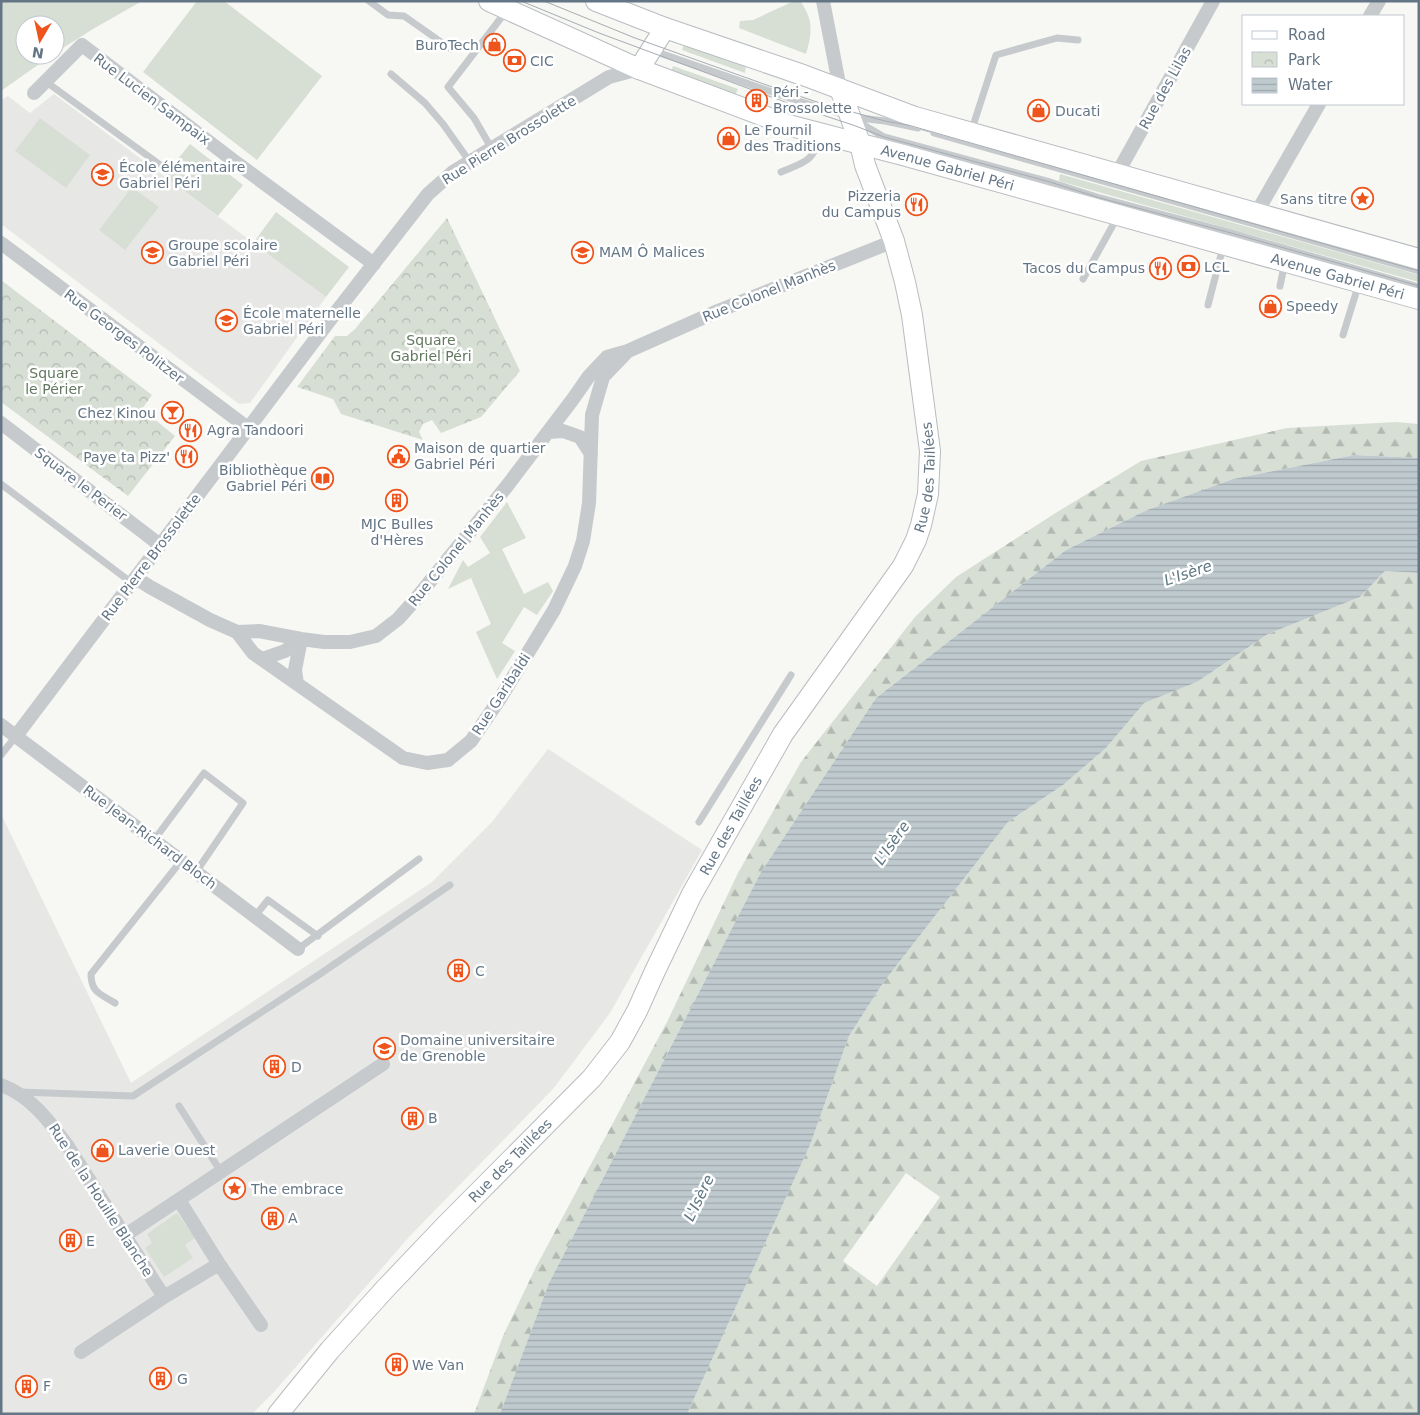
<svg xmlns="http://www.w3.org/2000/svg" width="1420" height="1415" viewBox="0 0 1420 1415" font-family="'DejaVu Sans',sans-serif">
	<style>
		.built { fill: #e7e8e6 }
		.green { fill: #d7dfd4 }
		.forest { fill: url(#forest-firs); fill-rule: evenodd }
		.park { fill: url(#park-crowns) }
		.water { fill: url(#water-rules) }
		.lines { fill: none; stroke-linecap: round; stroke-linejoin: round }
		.secondary-casing { stroke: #b8bdc2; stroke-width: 22 }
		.lane { stroke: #c6cacd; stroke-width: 7 }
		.street { stroke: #c6cacd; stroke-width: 14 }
		.secondary { stroke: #fff; stroke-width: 20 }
		.tram { stroke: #a6acb2; stroke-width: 1 }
		.labels { text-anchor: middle; stroke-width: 5; stroke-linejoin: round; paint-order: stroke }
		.poi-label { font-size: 14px; fill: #647686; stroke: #fff; text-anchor: start }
		.street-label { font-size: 14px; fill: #647686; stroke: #fff }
		.park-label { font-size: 14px; fill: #63785f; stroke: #fff }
		.water-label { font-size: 15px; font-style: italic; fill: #5f7883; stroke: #fff }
	</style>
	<defs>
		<pattern id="forest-firs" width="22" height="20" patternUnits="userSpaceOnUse" patternTransform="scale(1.25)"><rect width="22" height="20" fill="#d7dfd4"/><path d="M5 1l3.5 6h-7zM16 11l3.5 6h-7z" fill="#b2b9b2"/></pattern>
		<pattern id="park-crowns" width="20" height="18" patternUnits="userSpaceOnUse" patternTransform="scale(1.25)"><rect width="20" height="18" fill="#d7dfd4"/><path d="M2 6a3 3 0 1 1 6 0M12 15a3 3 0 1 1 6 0" fill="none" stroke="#b2b9b2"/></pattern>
		<pattern id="water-rules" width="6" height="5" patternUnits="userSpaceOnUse" patternTransform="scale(1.25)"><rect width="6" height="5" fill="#bfcacf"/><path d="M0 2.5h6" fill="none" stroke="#9fa9ae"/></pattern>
	</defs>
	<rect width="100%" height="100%" fill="#f7f7f3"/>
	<path class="built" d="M 54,94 L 326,297 L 250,403 L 239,404 L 1,224 L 1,100 L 8,96 L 30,113 Z
		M 548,749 L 702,850 L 610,1013 L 554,1088 L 409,1237 L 274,1392 L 252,1414 L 1,1414 L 1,814 L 131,1083 L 432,882 L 492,822 Z"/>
	<path class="green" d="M 1,1 L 142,1 L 93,29 L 55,53 L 55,25 L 25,25 L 25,55 L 52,55 L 1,91 Z
		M 197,1 L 224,1 L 322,76 L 257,160 L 143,72 Z
		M 794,1 L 800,1 C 814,20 812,33 806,54 L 739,28 L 740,21 L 753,20 Z
		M 684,44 L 746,65 L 745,73 L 682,50 Z
		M 673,66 L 738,89 L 735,96 L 671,72 Z
		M 40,118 L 90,155 L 66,188 L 15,151 Z
		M 190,144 L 243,185 L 218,216 L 164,176 Z
		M 1060,174 L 1419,275 L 1419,282 L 1059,181 Z
		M 132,187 L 159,207 L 125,250 L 99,230 Z
		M 276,212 L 349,267 L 326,297 L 253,243 Z
		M 507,502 L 526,538 L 502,549 L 524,594 L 548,582 L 553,591 L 537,615 L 524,607 L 502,643 L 515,651 L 497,679 L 476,632 L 491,624 L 471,578 L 448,589 L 463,560 L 468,567 L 490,553 L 480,537 Z
		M 177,1213 L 195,1238 L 185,1245 L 193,1258 L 164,1277 L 145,1248 L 152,1243 L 147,1234 Z"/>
	<path class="forest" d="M 1396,422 L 1419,424 L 1419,458 L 1354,455 L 1233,479 L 1147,510 L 1066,550 L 876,698 L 761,872 L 549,1283 L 500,1414 L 474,1414 L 503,1336 L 536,1267 L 668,1020 L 738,873 L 801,762 L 915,617 L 956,577 L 1054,514 L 1141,461 L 1287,428 Z
		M 1385,571 L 1419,573 L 1419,1414 L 687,1414 L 810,1145 L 849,1036 L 883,983 L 1008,822 L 1063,785 L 1105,749 L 1143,703 L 1197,682 L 1268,634 L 1360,597 ZM 906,1173 L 940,1197 L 877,1286 L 843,1261 Z"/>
	<path class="park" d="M 447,218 L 520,371 L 481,417 L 441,433 L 432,420 L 423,424 L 419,432 L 423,440 L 341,414 L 333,399 L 297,387 L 335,336 L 347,336 L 355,329 Z
		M 1,280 L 152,395 L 142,409 L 175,436 L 128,496 L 1,402 Z"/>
	<path class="water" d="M 1354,455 L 1419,458 L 1419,573 L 1385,571 L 1360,597 L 1268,634 L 1197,682 L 1144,703 L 1105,749 L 1063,785 L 1008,822 L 883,983 L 849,1036 L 810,1145 L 687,1414 L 500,1414 L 549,1283 L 761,872 L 876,698 L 1066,550 L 1147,510 L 1233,479 Z"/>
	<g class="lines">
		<defs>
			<g id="secondary">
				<path id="s1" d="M 489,1 L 639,69 L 788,125 L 903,155 L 1419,299"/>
				<path d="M 596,1 L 665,28 L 803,75 L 915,117 L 1419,259"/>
				<path d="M 639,69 L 665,28"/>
				<path id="s2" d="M 278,1414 L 330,1350 L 385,1289 L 445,1226 L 592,1078 L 620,1042 L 637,1011 L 655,971 L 692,894 L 783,734 L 903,566 L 916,540 L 921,525 L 928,494 L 930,451 L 912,315 L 905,282 L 894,241 L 865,165 L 860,143 L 840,89"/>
			</g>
		</defs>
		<use href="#secondary" class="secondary-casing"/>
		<path class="lane" d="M 369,1 L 388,15 L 404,16 L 451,49
			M 654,51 L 792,99 L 851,117 L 885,121 L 918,128
			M 391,74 L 425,103 L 443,124 L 470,162
			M 45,81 L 159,164
			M 857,121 L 884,137 L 1050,182 L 1100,198 L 1231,233 L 1419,287
			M 971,132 L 996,55 L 1057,38 L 1078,40
			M 934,133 L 1419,271
			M 492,149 L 474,118 L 448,87 L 507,10
			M 781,172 C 807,161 811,163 822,135
			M 1083,279 L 1118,216
			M 1280,286 L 1285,262
			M 1208,305 L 1223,247
			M 1343,335 L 1359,283
			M 1,484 L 132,583
			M 1,755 L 16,736
			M 699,822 L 791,675
			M 154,840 L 204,773 L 243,803 L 196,872
			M 255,916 L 268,900 L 318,936
			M 298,949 L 419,859
			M 115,1003 C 101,994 91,993 91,974 L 181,861
			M 19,1092 L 133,1096 L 320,974 L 450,885
			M 179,1106 L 221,1172"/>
		<path class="street" d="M 823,1 L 840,89
			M 1370,16 L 1379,1
			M 34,93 L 82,45 L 234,161 L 374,264
			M 1117,174 L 1213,1
			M 1257,212 L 1319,104
			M 1,243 L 248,428
			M 1,423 L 160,545
			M 548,432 L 563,431 L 580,437 L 591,454
			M 136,578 L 150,587 L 210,620 L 237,632 L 259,631 L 301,639 L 324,642 L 350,642 L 376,636 L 398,619 L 415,600 L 507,486 L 573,399 L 589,376 L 607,357 L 628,351 L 718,311 L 894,241
			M 237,632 L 253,653 L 403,758 L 427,763 L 448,760 L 471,741 L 501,697 L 554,610 L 575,566 L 583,541 L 589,503 L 592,415 L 603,377 L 628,351
			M 262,659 L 285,651 L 301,639
			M 297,684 L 295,670 L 301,639
			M 1,725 L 298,949
			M 16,736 L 333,316 L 428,194 L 453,172 L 609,77 L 639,69
			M 1,1085 C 31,1096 49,1121 67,1145 L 164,1297 L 81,1352
			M 179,1200 L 219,1264 L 261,1325
			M 124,1236 L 383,1064
			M 164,1297 L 219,1264"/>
		<use href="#secondary" class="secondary"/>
		<path class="tram" d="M 521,1 L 599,33 L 801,108 L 853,125 L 884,137 L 1050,182 L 1100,198 L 1231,233 L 1419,286
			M 544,1 L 635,38 L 775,88 L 820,103 L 885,121 L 908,125 L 1419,271"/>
	</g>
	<defs>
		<symbol id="shop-ring" viewBox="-11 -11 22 22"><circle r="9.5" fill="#fff" stroke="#ee541c" stroke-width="1.5"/><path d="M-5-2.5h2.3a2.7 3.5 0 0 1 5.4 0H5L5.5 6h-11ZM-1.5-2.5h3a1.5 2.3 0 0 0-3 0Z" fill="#ee541c"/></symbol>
		<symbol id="bank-ring" viewBox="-11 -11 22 22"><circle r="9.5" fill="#fff" stroke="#ee541c" stroke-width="1.5"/><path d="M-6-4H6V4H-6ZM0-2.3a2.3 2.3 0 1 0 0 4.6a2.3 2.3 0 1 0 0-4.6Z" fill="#ee541c"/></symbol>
		<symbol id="building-ring" viewBox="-11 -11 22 22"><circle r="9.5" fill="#fff" stroke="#ee541c" stroke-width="1.5"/><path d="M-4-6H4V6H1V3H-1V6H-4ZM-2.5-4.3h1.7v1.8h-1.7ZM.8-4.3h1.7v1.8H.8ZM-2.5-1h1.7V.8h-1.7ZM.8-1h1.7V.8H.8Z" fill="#ee541c"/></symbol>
		<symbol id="school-ring" viewBox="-11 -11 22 22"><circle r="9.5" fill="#fff" stroke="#ee541c" stroke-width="1.5"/><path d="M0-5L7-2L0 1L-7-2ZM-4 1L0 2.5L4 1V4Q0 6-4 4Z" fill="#ee541c"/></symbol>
		<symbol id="sight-ring" viewBox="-11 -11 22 22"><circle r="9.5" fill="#fff" stroke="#ee541c" stroke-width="1.5"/><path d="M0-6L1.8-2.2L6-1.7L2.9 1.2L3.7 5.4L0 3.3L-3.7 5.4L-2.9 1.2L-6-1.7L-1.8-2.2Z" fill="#ee541c"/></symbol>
		<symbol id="restaurant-ring" viewBox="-11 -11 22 22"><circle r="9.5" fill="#fff" stroke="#ee541c" stroke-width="1.5"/><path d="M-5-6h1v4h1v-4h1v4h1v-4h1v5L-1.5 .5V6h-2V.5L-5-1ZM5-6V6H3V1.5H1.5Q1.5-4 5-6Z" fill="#ee541c"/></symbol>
		<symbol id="bar-ring" viewBox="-11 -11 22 22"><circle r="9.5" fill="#fff" stroke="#ee541c" stroke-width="1.5"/><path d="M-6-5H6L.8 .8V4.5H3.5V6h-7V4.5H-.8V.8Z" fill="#ee541c"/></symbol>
		<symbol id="civic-ring" viewBox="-11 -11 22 22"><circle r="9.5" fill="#fff" stroke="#ee541c" stroke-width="1.5"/><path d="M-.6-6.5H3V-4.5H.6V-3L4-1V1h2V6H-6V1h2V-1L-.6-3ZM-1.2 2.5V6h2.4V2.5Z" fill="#ee541c"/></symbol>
		<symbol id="library-ring" viewBox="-11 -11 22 22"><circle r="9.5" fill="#fff" stroke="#ee541c" stroke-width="1.5"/><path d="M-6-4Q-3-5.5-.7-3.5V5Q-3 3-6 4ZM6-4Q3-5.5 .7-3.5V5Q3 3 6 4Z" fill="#ee541c"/></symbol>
		<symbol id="university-ring" viewBox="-11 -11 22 22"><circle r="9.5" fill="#fff" stroke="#ee541c" stroke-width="1.5"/><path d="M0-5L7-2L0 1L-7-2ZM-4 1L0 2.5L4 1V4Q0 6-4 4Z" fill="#ee541c"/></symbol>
	</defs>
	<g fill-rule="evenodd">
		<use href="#shop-ring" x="482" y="32" width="25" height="25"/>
		<use href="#bank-ring" x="502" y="48" width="25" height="25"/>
		<use href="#building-ring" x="744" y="88" width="25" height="25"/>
		<use href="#shop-ring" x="1026" y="98" width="25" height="25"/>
		<use href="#shop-ring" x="716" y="126" width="25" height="25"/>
		<use href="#school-ring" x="90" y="162" width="25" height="25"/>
		<use href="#sight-ring" x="1350" y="186" width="25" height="25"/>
		<use href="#restaurant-ring" x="904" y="192" width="25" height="25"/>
		<use href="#school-ring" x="570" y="240" width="25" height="25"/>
		<use href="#school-ring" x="140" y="240" width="25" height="25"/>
		<use href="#bank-ring" x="1176" y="254" width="25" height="25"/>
		<use href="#restaurant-ring" x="1148" y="256" width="25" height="25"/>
		<use href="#shop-ring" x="1258" y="294" width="25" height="25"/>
		<use href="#school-ring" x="214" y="308" width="25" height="25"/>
		<use href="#bar-ring" x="160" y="400" width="25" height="25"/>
		<use href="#restaurant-ring" x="178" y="418" width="25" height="25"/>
		<use href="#civic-ring" x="386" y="444" width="25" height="25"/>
		<use href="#restaurant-ring" x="174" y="444" width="25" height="25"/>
		<use href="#library-ring" x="310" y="466" width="25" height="25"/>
		<use href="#building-ring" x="384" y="488" width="25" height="25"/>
		<use href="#building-ring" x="446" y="958" width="25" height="25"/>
		<use href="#university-ring" x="372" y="1036" width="25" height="25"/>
		<use href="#building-ring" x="262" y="1054" width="25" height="25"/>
		<use href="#building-ring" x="400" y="1106" width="25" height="25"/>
		<use href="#shop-ring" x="90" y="1138" width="25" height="25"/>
		<use href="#sight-ring" x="222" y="1176" width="25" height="25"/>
		<use href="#building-ring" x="260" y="1206" width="25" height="25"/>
		<use href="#building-ring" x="58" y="1228" width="25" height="25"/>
		<use href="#building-ring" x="384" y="1352" width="25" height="25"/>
		<use href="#building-ring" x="148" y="1366" width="25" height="25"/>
		<use href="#building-ring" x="14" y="1374" width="25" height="25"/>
	</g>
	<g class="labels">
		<g class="poi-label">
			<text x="479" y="50" text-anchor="end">BuroTech</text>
			<text x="530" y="66">CIC</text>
			<text x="773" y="97">Péri -<tspan x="773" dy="16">Brossolette</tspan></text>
			<text x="1055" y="116">Ducati</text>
			<text x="744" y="135">Le Fournil<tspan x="744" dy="16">des Traditions</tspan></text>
			<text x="119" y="172">École élémentaire<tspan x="119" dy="16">Gabriel Péri</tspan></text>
			<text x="901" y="201" text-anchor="end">Pizzeria<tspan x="901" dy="16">du Campus</tspan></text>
			<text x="1347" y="204" text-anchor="end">Sans titre</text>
			<text x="168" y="250">Groupe scolaire<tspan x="168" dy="16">Gabriel Péri</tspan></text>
			<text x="599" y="257">MAM Ô Malices</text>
			<text x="1204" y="272">LCL</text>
			<text x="1145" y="273" text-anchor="end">Tacos du Campus</text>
			<text x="1286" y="311">Speedy</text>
			<text x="243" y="318">École maternelle<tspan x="243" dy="16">Gabriel Péri</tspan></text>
			<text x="156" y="418" text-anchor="end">Chez Kinou</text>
			<text x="207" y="435">Agra Tandoori</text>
			<text x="414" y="453">Maison de quartier<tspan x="414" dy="16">Gabriel Péri</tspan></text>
			<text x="170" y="462" text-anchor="end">Paye ta Pizz'</text>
			<text x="307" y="475" text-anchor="end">Bibliothèque<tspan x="307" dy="16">Gabriel Péri</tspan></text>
			<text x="397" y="529" text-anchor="middle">MJC Bulles<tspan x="397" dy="16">d'Hères</tspan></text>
			<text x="475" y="976">C</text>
			<text x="400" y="1045">Domaine universitaire<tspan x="400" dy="16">de Grenoble</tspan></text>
			<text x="291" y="1072">D</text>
			<text x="428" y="1123">B</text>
			<text x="118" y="1155">Laverie Ouest</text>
			<text x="251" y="1194">The embrace</text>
			<text x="288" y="1223">A</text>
			<text x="86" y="1246">E</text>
			<text x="412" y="1370">We Van</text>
			<text x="177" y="1384">G</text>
			<text x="43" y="1391">F</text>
		</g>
		<g class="street-label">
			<text transform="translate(1165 88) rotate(-61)" y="5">Rue des Lilas</text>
			<text transform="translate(152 99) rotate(37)" y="5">Rue Lucien Sampaix</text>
			<text transform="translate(509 140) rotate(-32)" y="5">Rue Pierre Brossolette</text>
			<text dy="5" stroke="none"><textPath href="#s1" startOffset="489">Avenue Gabriel Péri</textPath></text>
			<text dy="5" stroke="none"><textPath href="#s1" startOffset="894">Avenue Gabriel Péri</textPath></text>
			<text transform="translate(769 291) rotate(-22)" y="5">Rue Colonel Manhès</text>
			<text transform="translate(124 336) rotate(37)" y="5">Rue Georges Politzer</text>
			<text dy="5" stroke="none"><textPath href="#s2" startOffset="1154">Rue des Taillées</textPath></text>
			<text transform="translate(81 484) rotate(37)" y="5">Square le Perier</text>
			<text transform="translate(456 549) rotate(-51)" y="5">Rue Colonel Manhès</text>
			<text transform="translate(151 557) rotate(-53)" y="5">Rue Pierre Brossolette</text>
			<text transform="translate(501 694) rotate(-57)" y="5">Rue Garibaldi</text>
			<text dy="5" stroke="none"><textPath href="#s2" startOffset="749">Rue des Taillées</textPath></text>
			<text transform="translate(150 837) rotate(37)" y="5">Rue Jean-Richard Bloch</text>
			<text dy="5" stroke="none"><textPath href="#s2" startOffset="344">Rue des Taillées</textPath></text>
			<text transform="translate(101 1200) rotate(57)" y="5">Rue de la Houille Blanche</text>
		</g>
		<g class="park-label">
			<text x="431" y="345">Square<tspan x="431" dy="16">Gabriel Péri</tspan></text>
			<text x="54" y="378">Square<tspan x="54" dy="16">le Périer</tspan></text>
		</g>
		<g class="water-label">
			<text transform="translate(1188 573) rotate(-19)" y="5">L'Isère</text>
			<text transform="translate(892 843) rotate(-55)" y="5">L'Isère</text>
			<text transform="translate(699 1198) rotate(-64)" y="5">L'Isère</text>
		</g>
	</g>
	<rect width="1420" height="1415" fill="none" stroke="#647686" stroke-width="5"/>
	<rect x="1242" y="15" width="162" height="90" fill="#ffffff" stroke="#c1c8cf"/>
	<rect x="1252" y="31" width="25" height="8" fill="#ffffff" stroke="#c1c8cf"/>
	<text x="1288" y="40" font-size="15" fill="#647686">Road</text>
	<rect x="1252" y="52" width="25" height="15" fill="url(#park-crowns)" stroke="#c1c8cf"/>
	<text x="1288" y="65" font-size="15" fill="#647686">Park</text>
	<rect x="1252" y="78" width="25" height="15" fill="url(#water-rules)" stroke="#c1c8cf"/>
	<text x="1288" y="90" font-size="15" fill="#647686">Water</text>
	<g transform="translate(40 40) rotate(189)"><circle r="24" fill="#ffffff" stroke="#c1c8cf"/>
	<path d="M0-4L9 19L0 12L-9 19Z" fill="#ee541c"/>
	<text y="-8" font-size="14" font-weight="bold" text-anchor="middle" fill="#647686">N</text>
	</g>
</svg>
